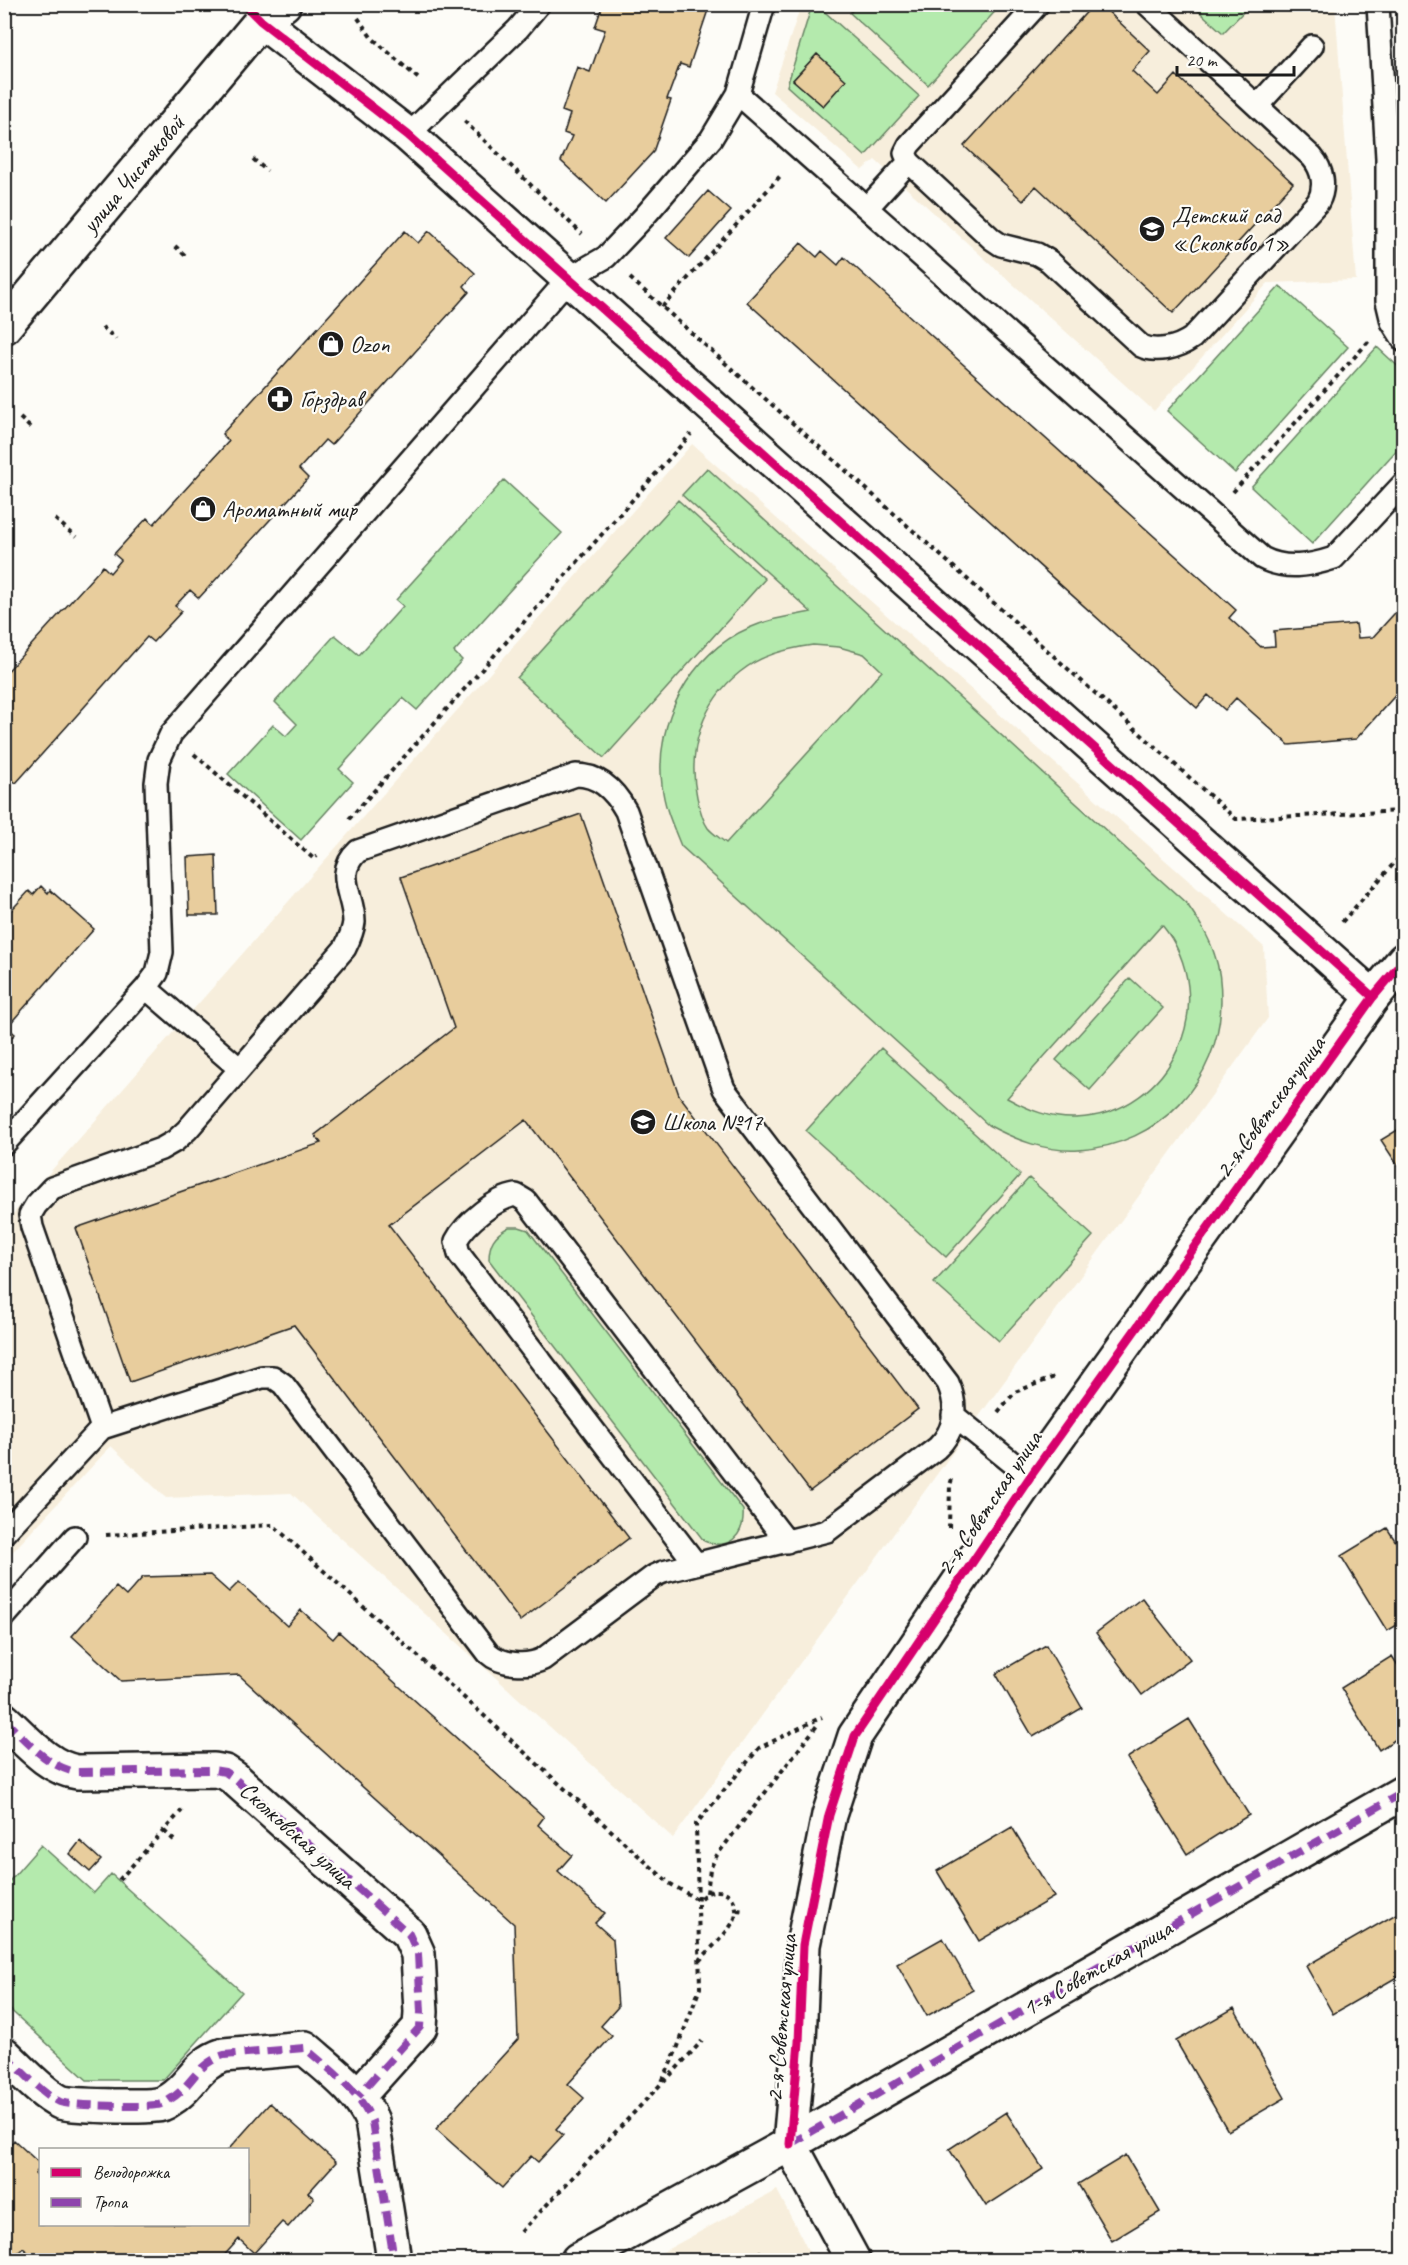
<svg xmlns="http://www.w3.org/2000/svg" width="1408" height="2265" viewBox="0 0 1408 2265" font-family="Caveat,sans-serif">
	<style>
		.built { fill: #f7eedc }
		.green { fill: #b4eaad; stroke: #688364; stroke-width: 1.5; fill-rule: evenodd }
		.building { fill: #e8cd9d; stroke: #1c1c1c; stroke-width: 1.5 }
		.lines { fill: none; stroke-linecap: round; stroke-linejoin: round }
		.service-casing { stroke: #1c1c1c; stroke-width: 26 }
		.minor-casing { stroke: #1c1c1c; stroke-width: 38 }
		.tertiary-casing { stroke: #1c1c1c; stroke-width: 38 }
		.path { stroke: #1c1c1c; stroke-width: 4; stroke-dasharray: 4.5 4.5; stroke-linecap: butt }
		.service { stroke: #fdfcf7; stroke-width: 21 }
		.minor { stroke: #fdfcf7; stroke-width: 33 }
		.tertiary { stroke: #fdfcf7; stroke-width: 33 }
		.quiet { stroke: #8e44ad; stroke-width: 8; stroke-dasharray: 15 8; stroke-linecap: butt }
		.cycleway-casing { stroke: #fdfcf7; stroke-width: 13 }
		.cycleway { stroke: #d6006c; stroke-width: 9 }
		.labels { text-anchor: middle; stroke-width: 4.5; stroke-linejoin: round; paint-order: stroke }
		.street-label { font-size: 24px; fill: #1c1c1c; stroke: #fdfcf7 }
		.poi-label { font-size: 24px; fill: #1c1c1c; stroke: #fdfcf7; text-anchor: start }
	</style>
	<rect width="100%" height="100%" fill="#fdfcf7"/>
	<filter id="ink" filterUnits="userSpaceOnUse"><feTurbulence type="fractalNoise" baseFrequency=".0167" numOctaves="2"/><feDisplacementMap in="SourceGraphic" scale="12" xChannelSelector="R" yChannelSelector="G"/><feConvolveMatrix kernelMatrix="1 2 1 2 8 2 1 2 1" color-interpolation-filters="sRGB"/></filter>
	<g filter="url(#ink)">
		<path class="built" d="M 801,5 L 1335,5 L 1356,280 L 1268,283 L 1154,411 L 875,160 L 862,170 L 772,92 Z
			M 692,444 L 1264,947 L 1268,1018 L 673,1838 L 291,1493 L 166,1498 L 111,1446 L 5,1560 L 5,1223 Z
			M 777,2190 L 813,2260 L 648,2260 Z"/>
		<path class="green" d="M 858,4 L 1001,4 L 1001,5 L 928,85 L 850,13 Z
			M 812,5 L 817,5 L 919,96 L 865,156 L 787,86 ZM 817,54 L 845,80 L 823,106 L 793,80 Z
			M 1192,5 L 1250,5 L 1223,33 Z
			M 1280,286 L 1348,347 L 1235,473 L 1167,411 Z
			M 1377,347 L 1403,371 L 1403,443 L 1312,544 L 1251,487 Z
			M 707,468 L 1187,904 C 1198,920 1209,936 1215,956 C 1220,970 1221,986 1221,1001 C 1220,1081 1159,1145 1079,1150 C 1046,1152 1016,1140 988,1125 L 681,846 C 673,826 664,807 662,785 C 654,723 690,653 749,628 C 771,618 789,617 811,612 L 682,495 ZM 813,645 L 839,647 L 864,654 L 882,671 L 726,843 C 720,838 712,833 708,828 C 702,820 699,806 697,797 C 687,751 702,702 740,672 C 761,655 786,649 813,645 ZM 1162,925 C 1223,1000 1173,1114 1076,1118 C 1051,1119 1029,1110 1007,1098 Z
			M 504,480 L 562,533 L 454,652 L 462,660 L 417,710 L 403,698 L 339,769 L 353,782 L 301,840 L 228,774 L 273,725 L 286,736 L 297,724 L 275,702 L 335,635 L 359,655 L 403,606 L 396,600 Z
			M 678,500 L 765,579 L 604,758 L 517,678 Z
			M 1130,978 L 1163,1008 L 1090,1090 L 1056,1060 Z
			M 881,1048 L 1020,1175 L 946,1257 L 806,1131 Z
			M 1029,1178 L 1093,1236 L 999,1341 L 934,1283 Z
			M 509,1227 L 519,1227 L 528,1230 L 743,1510 C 745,1536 729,1551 704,1541 L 489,1260 C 489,1243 494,1235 509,1227 Z
			M 41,1845 L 94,1893 L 111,1874 L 242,1992 L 163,2080 L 87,2080 L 5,2005 L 5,1886 Z"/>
		<path class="building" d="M 603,4 L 710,4 L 689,67 L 680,64 L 667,99 L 671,100 L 653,152 L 606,203 L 561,161 L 572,136 L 564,133 L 570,114 L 562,111 L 577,67 L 590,72 L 605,30 L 595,27 Z
			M 1094,4 L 1100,4 L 1150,51 L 1132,71 L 1158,95 L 1176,75 L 1293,183 L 1173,313 L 1036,186 L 1023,201 L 964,146 Z
			M 817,54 L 846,80 L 823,106 L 793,80 Z
			M 708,191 L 731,211 L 689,258 L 666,238 Z
			M 405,231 L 418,243 L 429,231 L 475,273 L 464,286 L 469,292 L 331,445 L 325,440 L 299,469 L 308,478 L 199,598 L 190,590 L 175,606 L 182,611 L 153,642 L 147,637 L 16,783 L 4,773 L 4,675 L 103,566 L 110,573 L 121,560 L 114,554 L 147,518 L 154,524 L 229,441 L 222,434 Z
			M 801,243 L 817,257 L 822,251 L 838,265 L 844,257 L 1236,610 L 1229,618 L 1261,647 L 1275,646 L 1274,631 L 1356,624 L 1358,638 L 1373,637 L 1404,603 L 1404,691 L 1401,689 L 1356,739 L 1289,745 L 1236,698 L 1225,710 L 1208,695 L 1197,708 L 747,302 Z
			M 581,814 L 679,1095 L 918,1409 L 810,1491 L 526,1120 L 389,1225 L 629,1538 L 520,1621 L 294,1325 L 130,1382 L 76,1228 L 321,1143 L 315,1135 L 454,1028 L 401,877 Z
			M 216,855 L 218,915 L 189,915 L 187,857 Z
			M 41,886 L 48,893 L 50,890 L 94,929 L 7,1027 L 15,1034 L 4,1045 L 4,918 L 29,891 L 33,895 Z
			M 1404,1126 L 1404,1175 L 1381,1140 Z
			M 1387,1528 L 1404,1554 L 1404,1621 L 1387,1631 L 1341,1556 Z
			M 210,1575 L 229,1592 L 239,1582 L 287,1626 L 301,1610 L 333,1639 L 339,1632 L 544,1817 L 538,1825 L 572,1855 L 558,1871 L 605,1913 L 595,1923 L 613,1939 L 618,2007 L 601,2026 L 612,2036 L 568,2084 L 584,2098 L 556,2129 L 563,2135 L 538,2162 L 531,2156 L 502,2188 L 436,2129 L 518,2039 L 514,1924 L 239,1675 L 121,1681 L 72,1636 L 116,1587 L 126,1596 L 143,1577 Z
			M 1142,1598 L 1190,1659 L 1142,1695 L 1096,1633 Z
			M 1046,1645 L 1082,1708 L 1033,1737 L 996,1674 Z
			M 1392,1656 L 1404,1675 L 1404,1734 L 1379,1750 L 1341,1688 Z
			M 1189,1719 L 1249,1815 L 1187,1854 L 1127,1758 Z
			M 1012,1827 L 1054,1897 L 979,1941 L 937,1871 Z
			M 80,1841 L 101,1860 L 90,1872 L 70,1854 Z
			M 1396,1914 L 1404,1927 L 1404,1973 L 1333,2014 L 1306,1966 Z
			M 943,1938 L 973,1990 L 927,2016 L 897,1964 Z
			M 1234,2008 L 1285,2098 L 1228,2131 L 1176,2041 Z
			M 270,2103 L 336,2162 L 308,2193 L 314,2198 L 288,2227 L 282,2222 L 254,2253 L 239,2239 L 220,2260 L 37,2260 L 23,2248 L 11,2260 L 4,2260 L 4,2146 L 7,2148 L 14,2140 L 40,2164 L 40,2167 L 35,2174 L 40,2179 L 40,2224 L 248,2224 L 248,2150 L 228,2150 Z
			M 1006,2112 L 1043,2169 L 986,2206 L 949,2149 Z
			M 1126,2155 L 1160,2212 L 1112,2241 L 1078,2184 Z
			M 760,2251 L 765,2260 L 743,2260 Z"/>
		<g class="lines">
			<defs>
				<path id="service" d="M 1038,4 L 909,145 L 905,153 L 909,162 L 992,239 L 1001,245 L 1037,254 L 1049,261 L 1141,346 C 1156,353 1178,348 1192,338 L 1318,202 C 1326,187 1323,170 1312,157 L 1147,4
					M 1378,4 L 1387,158 L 1387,301 L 1392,322 L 1404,341
					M 738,94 L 1262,558 C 1285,570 1310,566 1334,558 L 1404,483
					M 1257,106 L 1312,46
					M 408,135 L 518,29 L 539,4
					M 867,208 L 909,162
					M 146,988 L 240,1069
					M 4,1144 L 146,988 L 157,973 L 162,952 L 156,783 L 159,760 L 171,734 L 569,278 L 606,257 L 643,218 L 711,139 L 738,94 L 764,4
					M 953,1415 L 1030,1477
					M 4,1533 L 102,1428 L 262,1377 L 273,1377 L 283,1384 L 488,1653 C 501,1665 527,1667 543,1659 L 654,1576 L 663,1572 L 827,1531 L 937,1448 C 956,1430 958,1406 948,1383 L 724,1089 L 626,811 C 615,791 599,775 576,775 L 358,851 C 333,874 354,895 354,922 C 353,932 349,940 345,948 L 187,1130 L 175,1141 L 161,1149 L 52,1188 L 36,1205 L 30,1215 L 32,1227 L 102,1428
					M 696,1564 L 459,1254 L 456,1241 C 465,1223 496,1198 516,1195 L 526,1201 L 787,1542
					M 4,1617 L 75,1537"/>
				<path id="minor" d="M 261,21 L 408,135 L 1373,997
					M 4,1720 C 26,1740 48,1768 77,1772 L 214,1770 L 225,1772 L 234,1778 L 409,1934 L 418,1954 L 421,2012 L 420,2027 L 358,2096
					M 4,2054 C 19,2068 42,2094 60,2102 C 71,2106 142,2107 156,2105 C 160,2105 165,2103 169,2100 C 192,2087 195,2064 224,2055 L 305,2048 C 330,2070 359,2090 372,2121 L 394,2260
					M 790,2144 L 853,2260
					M 578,2260 L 790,2144 L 1404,1792"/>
				<path id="tertiary" d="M 4,327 L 261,21 L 284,4
					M 790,2144 L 799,2042 L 803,1945 L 829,1815 L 855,1736 L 1030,1477 L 1373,997 L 1404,960"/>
			</defs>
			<use href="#service" class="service-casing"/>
			<use href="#minor" class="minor-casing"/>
			<use href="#tertiary" class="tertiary-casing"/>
			<path class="path" d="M 358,18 L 371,37 L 421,81
				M 464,121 L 582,234
				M 253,159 L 267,171
				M 175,246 L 188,258
				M 630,278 L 1236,819 L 1404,811
				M 662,307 L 782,174
				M 102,327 L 116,339
				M 20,418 L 33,430
				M 1233,492 L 1369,341
				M 55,519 L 76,537
				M 194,754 L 314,859 L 317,856
				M 349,819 L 691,434
				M 1342,922 L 1404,852
				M 998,1412 L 1015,1392 L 1057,1376
				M 949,1528 L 950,1485 L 953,1476
				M 106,1535 L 273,1525 L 669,1883 L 698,1900 C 704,1895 710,1890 718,1891 C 732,1891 739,1906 735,1918 C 730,1931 709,1950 699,1961
				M 164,1831 L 176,1842
				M 119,1880 L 185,1807
				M 707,1893 L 710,1869 L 717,1855 L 819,1723
				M 737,1910 L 745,1911
				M 664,2082 L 702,2041
				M 521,2232 L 661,2084 L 677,2049 L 700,1988 L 696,1824 L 759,1748 L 822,1717"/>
			<use href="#service" class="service"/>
			<use href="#minor" class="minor"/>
			<use href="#tertiary" class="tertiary"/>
			<path class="quiet" d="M 4,1720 C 26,1740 48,1768 77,1772 L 214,1770 L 225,1772 L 234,1778 L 409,1934 L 418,1954 L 421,2012 L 420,2027 L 358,2096
				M 4,2054 C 19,2068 42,2094 60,2102 C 71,2106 142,2107 156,2105 C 160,2105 165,2103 169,2100 C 192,2087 195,2064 224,2055 L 305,2048 C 330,2070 359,2090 372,2121 L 394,2260
				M 790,2144 L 1404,1792"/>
			<defs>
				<path id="cycleway" d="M 244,4 L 261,21 L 408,135 L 1373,997
					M 790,2144 L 799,2042 L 803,1945 L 829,1815 L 855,1736 L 1030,1477 L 1373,997 L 1404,960"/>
			</defs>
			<use href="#cycleway" class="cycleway-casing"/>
			<use href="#cycleway" class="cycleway"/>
		</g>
	</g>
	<defs>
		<symbol id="school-disc" viewBox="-11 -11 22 22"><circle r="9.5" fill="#1c1c1c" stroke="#fdfcf7"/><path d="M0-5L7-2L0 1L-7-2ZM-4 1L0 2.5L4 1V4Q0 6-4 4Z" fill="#fff"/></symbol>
		<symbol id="shop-disc" viewBox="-11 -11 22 22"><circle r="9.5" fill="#1c1c1c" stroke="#fdfcf7"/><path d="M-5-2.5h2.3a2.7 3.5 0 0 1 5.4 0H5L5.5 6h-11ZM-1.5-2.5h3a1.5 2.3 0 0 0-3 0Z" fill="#fff"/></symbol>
		<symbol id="pharmacy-disc" viewBox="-11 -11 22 22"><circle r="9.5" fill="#1c1c1c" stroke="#fdfcf7"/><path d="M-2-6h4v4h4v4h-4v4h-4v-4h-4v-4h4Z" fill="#fff"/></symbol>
	</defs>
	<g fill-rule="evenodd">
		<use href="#school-disc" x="1137" y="214" width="30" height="30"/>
		<use href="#shop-disc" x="316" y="329" width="30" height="30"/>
		<use href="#pharmacy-disc" x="265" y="384" width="30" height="30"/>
		<use href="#shop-disc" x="188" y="494" width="30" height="30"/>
		<use href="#school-disc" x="628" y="1107" width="30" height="30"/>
	</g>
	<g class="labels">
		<g class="street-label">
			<text transform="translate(133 174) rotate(-50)" y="8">улица Чистяковой</text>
			<text transform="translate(1270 1107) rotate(-54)" y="8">2-я Советская улица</text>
			<text transform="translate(989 1503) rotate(-56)" y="8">2-я Советская улица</text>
			<text transform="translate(298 1835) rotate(42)" y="8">Сколковская улица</text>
			<text transform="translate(1097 1968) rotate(-30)" y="8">1-я Советская улица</text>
			<text transform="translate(781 2018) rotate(-85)" y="8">2-я Советская улица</text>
		</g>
		<g class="poi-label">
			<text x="1172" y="223">Детский сад<tspan x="1172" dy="28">«Сколково 1»</tspan></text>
			<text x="350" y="352">Ozon</text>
			<text x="300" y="407">Горздрав</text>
			<text x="222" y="517">Ароматный мир</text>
			<text x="662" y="1130">Школа №17</text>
		</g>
	</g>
	<rect width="1408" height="2265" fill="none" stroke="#fdfcf7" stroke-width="24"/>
	<rect x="12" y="12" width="1384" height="2241" fill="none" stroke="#1c1c1c" stroke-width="2" filter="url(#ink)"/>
	<rect x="39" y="2148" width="210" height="78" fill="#fdfcf7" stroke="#a3a29f" stroke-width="1.5"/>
	<rect x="51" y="2168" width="30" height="9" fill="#d6006c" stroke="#a3a29f" stroke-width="1.5"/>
	<text x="93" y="2178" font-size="18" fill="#1c1c1c">Велодорожка</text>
	<rect x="51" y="2198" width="30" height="9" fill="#8e44ad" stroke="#a3a29f" stroke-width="1.5"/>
	<text x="93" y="2208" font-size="18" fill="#1c1c1c">Тропа</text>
	<path d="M1177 66v9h117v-9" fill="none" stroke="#1c1c1c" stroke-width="3"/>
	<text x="1186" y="66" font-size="18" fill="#1c1c1c" stroke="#fdfcf7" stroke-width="4.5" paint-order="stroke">20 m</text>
</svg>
